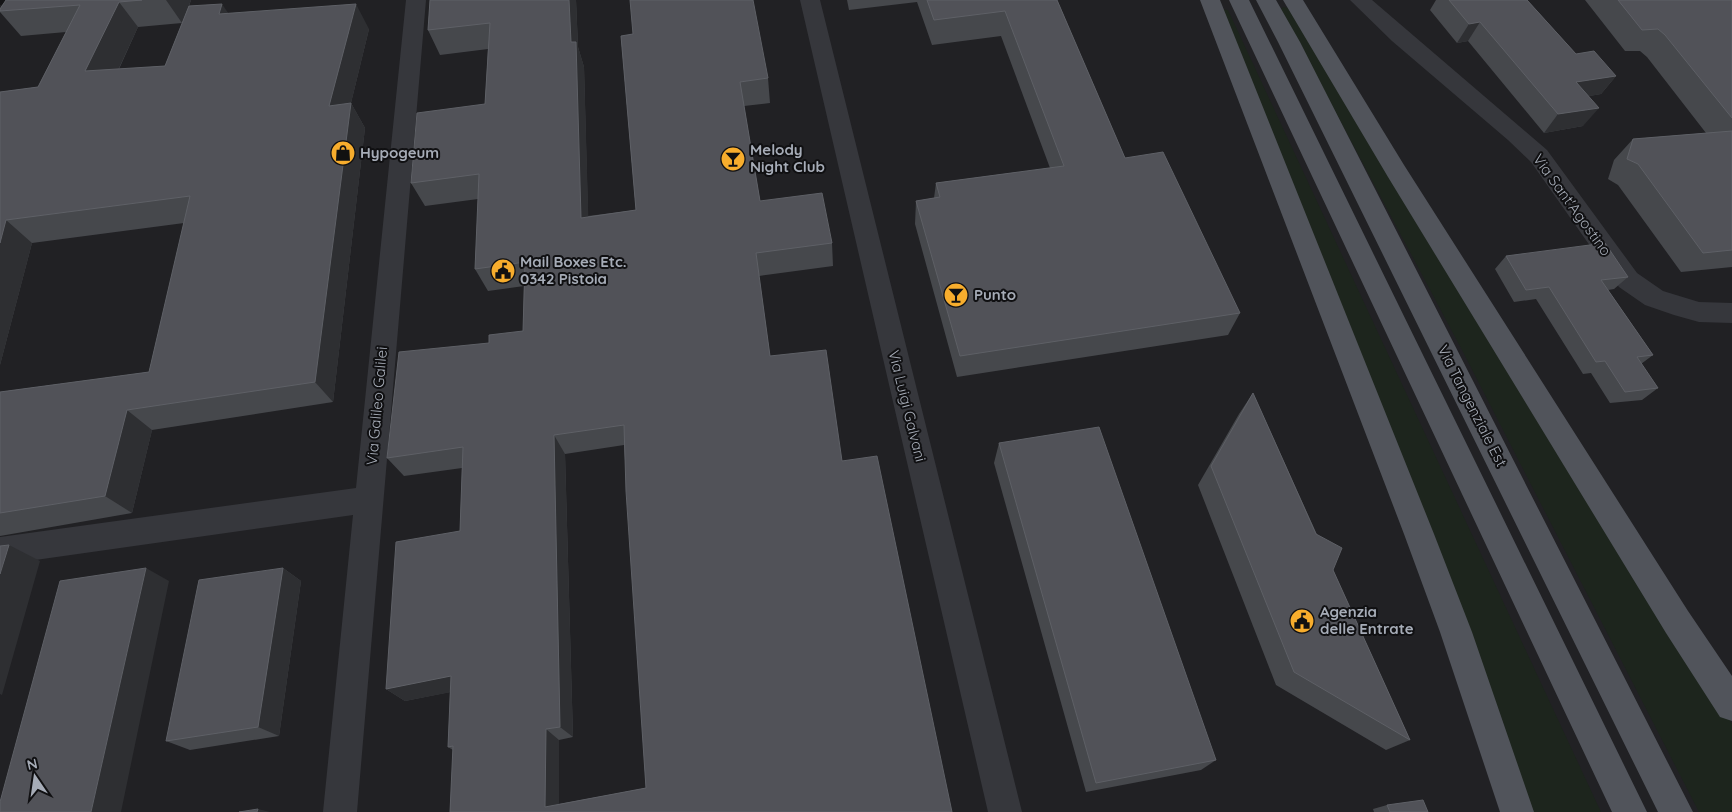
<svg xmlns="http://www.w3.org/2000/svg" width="1732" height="812" viewBox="0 0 1732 812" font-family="Quicksand,sans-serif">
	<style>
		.built { fill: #212124 }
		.green { fill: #1d251d }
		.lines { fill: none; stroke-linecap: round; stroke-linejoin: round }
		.minor { fill: #36373c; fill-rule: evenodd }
		.major { fill: #51545b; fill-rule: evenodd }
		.wall { fill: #46484c; fill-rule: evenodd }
		.shaded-wall { fill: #2e2f32 }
		.building { fill: #515258; stroke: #5e6066; fill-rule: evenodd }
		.labels { text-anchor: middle; stroke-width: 4; stroke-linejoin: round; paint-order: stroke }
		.poi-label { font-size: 15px; font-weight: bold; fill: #a6acb7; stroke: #101012; text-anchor: start }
		.street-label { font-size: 15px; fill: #a6acb7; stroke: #101012 }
	</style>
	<rect width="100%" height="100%" fill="#151517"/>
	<path class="built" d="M 57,0 L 1732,0 L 1732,812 L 0,812 L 0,5 Z"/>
	<path class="green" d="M 1283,7 L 1288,8 L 1670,630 L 1732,724 L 1732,812 L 1699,812 L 1463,352 L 1281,9 Z
		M 1222,9 L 1228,10 L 1601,812 L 1531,812 L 1504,725 L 1451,582 Z"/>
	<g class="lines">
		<path class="minor" d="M 406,0 L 426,0 L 357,812 L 323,812 L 353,515 L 0,565 L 0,537 L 356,488 Z
			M 800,0 L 820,0 L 1022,812 L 988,812 Z
			M 1350,0 L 1372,0 L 1547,150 L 1637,273 L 1663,291 L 1676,295 L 1699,302 L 1732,303 L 1732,323 L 1699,322 L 1674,315 L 1645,305 L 1619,287 L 1531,162 L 1508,140 L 1392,41 Z"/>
		<path class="major" d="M 1200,0 L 1220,0 L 1434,534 L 1472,632 L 1534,812 L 1500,812 L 1440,632 L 1404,534 Z
			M 1229,0 L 1249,0 L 1647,812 L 1612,812 Z
			M 1256,0 L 1276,0 L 1300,42 L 1693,812 L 1658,812 L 1278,42 Z
			M 1283,0 L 1303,0 L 1404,165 L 1688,611 L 1732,676 L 1732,721 L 1720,717 L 1666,633 L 1388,177 Z"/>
	</g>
	<path class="wall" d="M 6,0 L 191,0 L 189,6 L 228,13 L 369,29 L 351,103 L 365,128 L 333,402 L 152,430 L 132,513 L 0,536 L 0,392 L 149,372 L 184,223 L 32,243 L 0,365 L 0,92 L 38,87 L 66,32 L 21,36 L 0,12 L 0,9 ZM 182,23 L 165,66 L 119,69 L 138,27 Z
		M 430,0 L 576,0 L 578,47 L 584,67 L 588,216 L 636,210 L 621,36 L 768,78 L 770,103 L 744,106 L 760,201 L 832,243 L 833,266 L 759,276 L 770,356 L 842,461 L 952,812 L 450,812 L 453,750 L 448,747 L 450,692 L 405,701 L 386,689 L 460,531 L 462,468 L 404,476 L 387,458 L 489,343 L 523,331 L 524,286 L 488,291 L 475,269 L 478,199 L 425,206 L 411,183 L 485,104 L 488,49 L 440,55 L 428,30 ZM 624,445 L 646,788 L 559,804 L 559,740 L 573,737 L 565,454 Z
		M 847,0 L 1057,0 L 1125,158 L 1240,313 L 1228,335 L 957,377 L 915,224 L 916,201 L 934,198 L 936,183 L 1050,168 L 1001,36 L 932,45 L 917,2 L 849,10 Z
		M 1436,0 L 1527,0 L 1576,54 L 1616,76 L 1601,94 L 1589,96 L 1583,126 L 1544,133 L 1468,41 L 1457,43 L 1430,10 Z
		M 1585,0 L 1732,0 L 1732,267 L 1681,272 L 1618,185 L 1608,179 L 1614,160 L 1633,139 L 1706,133 L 1647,57 L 1640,51 L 1625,51 Z
		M 1506,256 L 1628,277 L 1614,289 L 1608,290 L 1653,355 L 1641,364 L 1658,388 L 1642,400 L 1610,403 L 1591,373 L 1583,374 L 1536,299 L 1514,302 L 1495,269 Z
		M 1253,393 L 1410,740 L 1386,750 L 1276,685 L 1198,485 L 1239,414 Z
		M 999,443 L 1216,760 L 1201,770 L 1086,792 L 994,463 Z
		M 283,568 L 301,581 L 279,736 L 190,750 L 166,741 Z
		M 1387,805 L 1428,812 L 1374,812 L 1373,809 Z"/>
	<path class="shaded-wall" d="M 166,0 L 191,0 L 182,23 Z
		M 569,0 L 576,0 L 578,47 L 584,67 L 589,241 L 581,218 L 571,42 Z
		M 119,2 L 138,27 L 106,96 L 85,71 Z
		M 222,4 L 239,29 L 219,14 Z
		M 356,4 L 369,29 L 351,103 L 365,128 L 333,402 L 315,382 L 329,106 Z
		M 1480,22 L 1468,41 L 1457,43 L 1469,24 Z
		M 1616,76 L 1601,94 L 1562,101 L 1576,82 Z
		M 1599,108 L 1583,126 L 1544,133 L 1558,114 Z
		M 6,220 L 32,243 L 0,365 L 0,243 Z
		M 127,410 L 152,430 L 132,513 L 105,496 Z
		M 554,435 L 565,454 L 573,737 L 560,727 Z
		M 9,545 L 40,561 L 2,695 L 0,694 L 0,574 Z
		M 146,568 L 169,581 L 121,812 L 91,812 Z
		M 283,568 L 301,581 L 279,736 L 258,727 Z
		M 451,676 L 467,689 L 405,701 L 386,689 Z
		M 546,729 L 559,740 L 559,812 L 545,807 Z
		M 258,809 L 270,812 L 257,812 Z"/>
	<path class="building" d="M 6,0 L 142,0 L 119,2 L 85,71 L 165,66 L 189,6 L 222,4 L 219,14 L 356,4 L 329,106 L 351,103 L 315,382 L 127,410 L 105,496 L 0,513 L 0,392 L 149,372 L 190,196 L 6,220 L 0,243 L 0,92 L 38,87 L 80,5 L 0,11 L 0,9 Z
		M 430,0 L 569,0 L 571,42 L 576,42 L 581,218 L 636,210 L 621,36 L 633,34 L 630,0 L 753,0 L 768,78 L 740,82 L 760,201 L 822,193 L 832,243 L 756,253 L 770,356 L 826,350 L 842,461 L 877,456 L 952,812 L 450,812 L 453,746 L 448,747 L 451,676 L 386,689 L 396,542 L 460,531 L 463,447 L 387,458 L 399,352 L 489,343 L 489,335 L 523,331 L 525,262 L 475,269 L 479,174 L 411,183 L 417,113 L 485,104 L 490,23 L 428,30 ZM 624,425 L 626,491 L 646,788 L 545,807 L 546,729 L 560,727 L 554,435 Z
		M 927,0 L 1057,0 L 1125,158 L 1163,152 L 1240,313 L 960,356 L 916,201 L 940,197 L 936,183 L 1064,166 L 1005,11 L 934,20 Z
		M 1449,0 L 1527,0 L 1576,54 L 1594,51 L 1616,76 L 1576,82 L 1599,108 L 1558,114 L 1480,22 L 1469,24 Z
		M 1618,0 L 1732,0 L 1732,118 L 1665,35 L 1658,29 L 1642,30 Z
		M 1732,131 L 1732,250 L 1703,253 L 1638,164 L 1627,159 L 1633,139 Z
		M 1605,243 L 1628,277 L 1601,280 L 1653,355 L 1637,357 L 1658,388 L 1625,392 L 1605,361 L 1596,362 L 1549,287 L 1526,290 L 1506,256 Z
		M 1253,393 L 1316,534 L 1342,548 L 1333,570 L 1410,740 L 1294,672 L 1211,466 Z
		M 1099,427 L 1216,760 L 1096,783 L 999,443 Z
		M 9,545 L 0,574 L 0,546 Z
		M 146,568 L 91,812 L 0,812 L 0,802 L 60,581 Z
		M 283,568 L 258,727 L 166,741 L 199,580 Z
		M 1423,800 L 1428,812 L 1390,812 L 1387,805 Z
		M 258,809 L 257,812 L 239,812 Z"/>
	<defs>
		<symbol id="shop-disc" viewBox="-11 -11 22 22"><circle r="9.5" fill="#f7ad2d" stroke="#101012"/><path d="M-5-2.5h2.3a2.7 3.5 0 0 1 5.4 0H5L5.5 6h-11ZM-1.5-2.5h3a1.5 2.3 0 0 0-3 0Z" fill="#111"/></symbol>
		<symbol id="bar-disc" viewBox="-11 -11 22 22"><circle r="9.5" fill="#f7ad2d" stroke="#101012"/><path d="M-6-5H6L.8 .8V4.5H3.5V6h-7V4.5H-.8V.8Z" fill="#111"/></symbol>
		<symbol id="civic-disc" viewBox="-11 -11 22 22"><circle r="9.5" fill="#f7ad2d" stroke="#101012"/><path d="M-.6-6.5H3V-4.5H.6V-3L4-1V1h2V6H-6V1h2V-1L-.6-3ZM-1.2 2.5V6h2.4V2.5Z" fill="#111"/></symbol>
	</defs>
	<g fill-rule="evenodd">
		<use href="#shop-disc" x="329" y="139" width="28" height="28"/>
		<use href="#bar-disc" x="719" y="145" width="28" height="28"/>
		<use href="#civic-disc" x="489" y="257" width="28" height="28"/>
		<use href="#bar-disc" x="942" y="281" width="28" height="28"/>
		<use href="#civic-disc" x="1288" y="607" width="28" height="28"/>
	</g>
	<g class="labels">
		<g class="poi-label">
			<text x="750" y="155">Melody<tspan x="750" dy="17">Night Club</tspan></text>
			<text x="360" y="158">Hypogeum</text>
			<text x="520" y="267">Mail Boxes Etc.<tspan x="520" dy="17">0342 Pistoia</tspan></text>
			<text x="974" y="300">Punto</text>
			<text x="1320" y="617">Agenzia<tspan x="1320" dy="17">delle Entrate</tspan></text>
		</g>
		<g class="street-label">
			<text transform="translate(1572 205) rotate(54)" y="5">Via Sant'Agostino</text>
			<text transform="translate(377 406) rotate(-85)" y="5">Via Galileo Galilei</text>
			<text transform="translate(907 406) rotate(76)" y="5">Via Luigi Galvani</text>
			<text transform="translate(1472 406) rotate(63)" y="5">Via Tangenziale Est</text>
		</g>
	</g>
	<g transform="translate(35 777) rotate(347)" stroke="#101012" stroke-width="4" paint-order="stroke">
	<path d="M0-4L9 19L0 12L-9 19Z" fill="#a6acb7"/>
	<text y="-8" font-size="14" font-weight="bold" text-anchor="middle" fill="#a6acb7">N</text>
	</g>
</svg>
